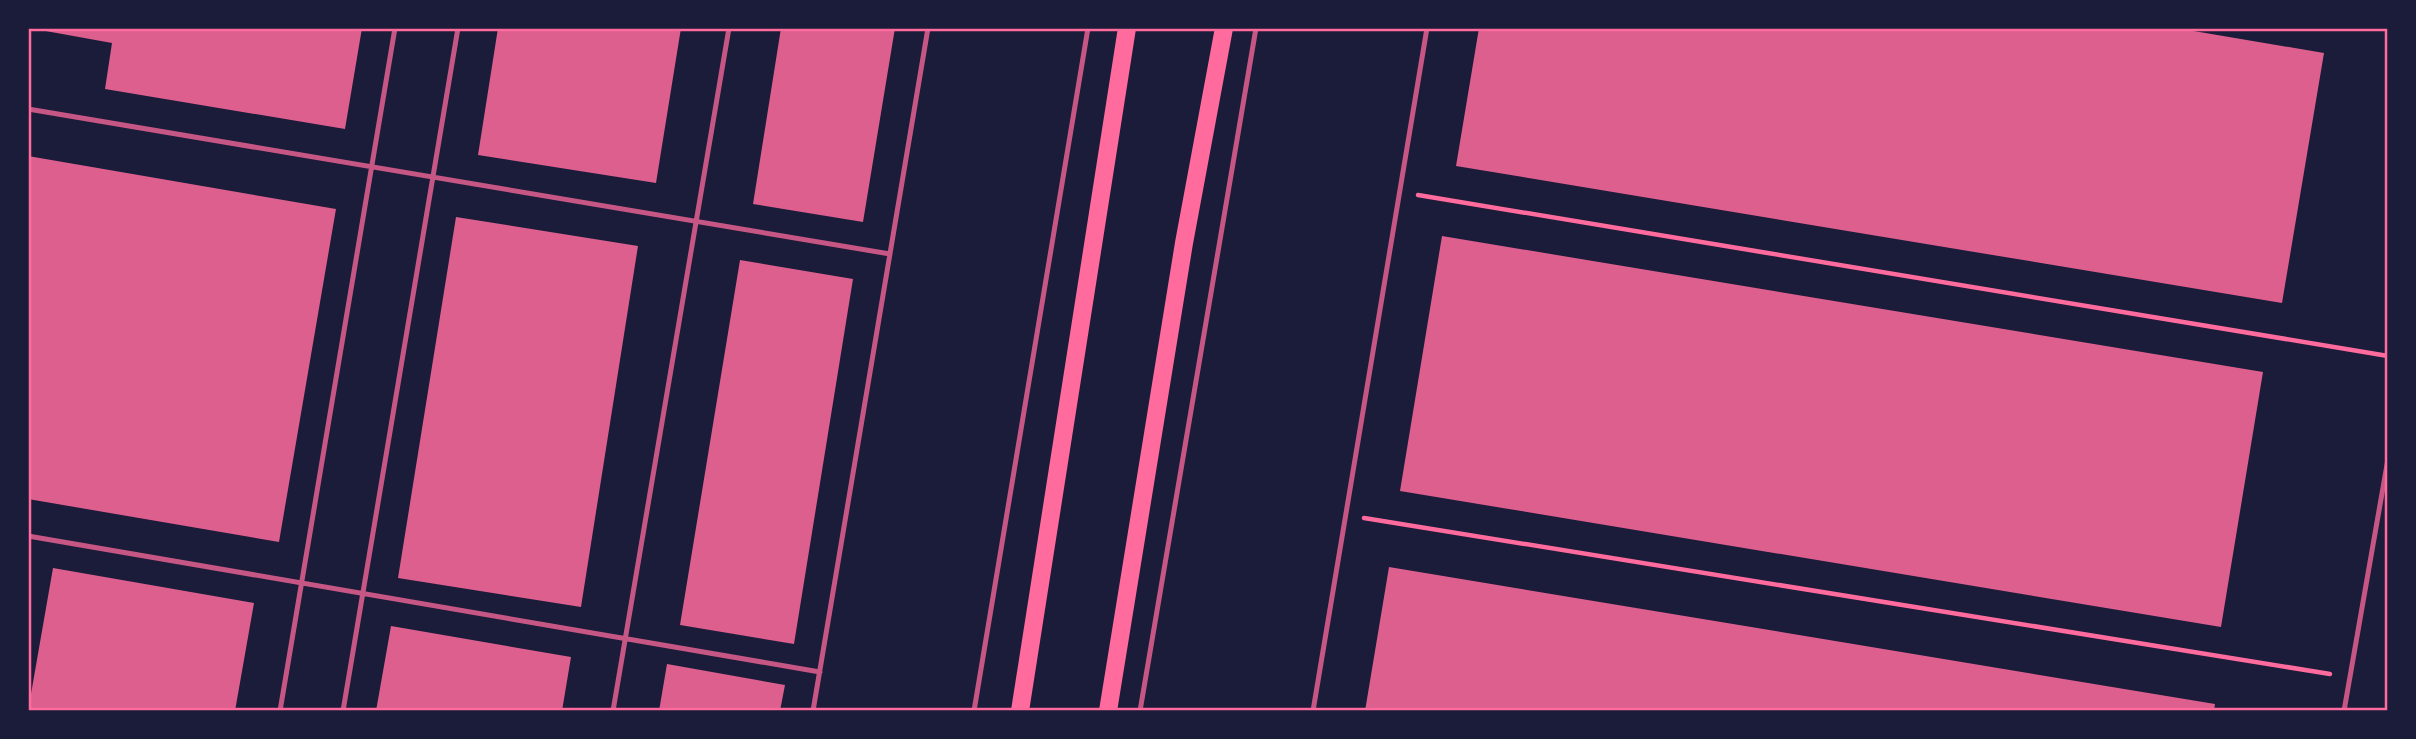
<svg xmlns="http://www.w3.org/2000/svg" width="2416" height="739" viewBox="0 0 2416 739" font-family="Karla,sans-serif">
	<style>
		.building { fill: #dd5f8e }
		.lines { fill: none; stroke-linecap: round; stroke-linejoin: round }
		.path { stroke: #ff6b9d; stroke-width: 4.5 }
		.service { stroke: #c65784; stroke-width: 5 }
		.primary { stroke: #ff6b9d; stroke-width: 18 }
		.neatline { fill: none; stroke: #ff6b9d; stroke-width: 2.5 }
	</style>
	<rect width="100%" height="100%" fill="#1b1b3a"/>
	<path class="building" d="M 29,28 L 362,28 L 345,129 L 105,89 L 112,43 Z
		M 498,28 L 681,28 L 656,183 L 478,155 Z
		M 781,28 L 895,28 L 863,222 L 753,204 Z
		M 1479,28 L 2176,28 L 2324,53 L 2282,303 L 1456,166 Z
		M 28,156 L 336,209 L 279,542 L 28,499 Z
		M 456,217 L 638,246 L 581,607 L 398,578 Z
		M 1442,236 L 2263,372 L 2221,627 L 1400,491 Z
		M 740,260 L 853,279 L 794,644 L 680,625 Z
		M 1389,567 L 2215,704 L 2214,711 L 1365,711 Z
		M 53,568 L 254,603 L 235,711 L 28,711 Z
		M 391,626 L 571,657 L 562,711 L 376,711 Z
		M 667,664 L 785,685 L 780,711 L 659,711 Z"/>
	<g class="lines">
		<path class="path" d="M 1418,195 L 2388,356
			M 1364,518 L 2330,674"/>
		<path class="service" d="M 28,109 L 890,254
			M 28,536 L 820,672
			M 280,711 L 395,28
			M 343,711 L 458,28
			M 613,711 L 729,28
			M 813,711 L 928,28
			M 974,711 L 1088,28
			M 1140,711 L 1256,28
			M 1313,711 L 1427,28
			M 2344,711 L 2388,459"/>
		<path class="primary" d="M 1020,711 L 1127,28
			M 1108,711 L 1184,243 L 1224,28"/>
	</g>
	<rect width="2416" height="739" fill="none" stroke="#1b1b3a" stroke-width="60"/>
	<rect x="30" y="30" width="2356" height="679" class="neatline"/>
</svg>
